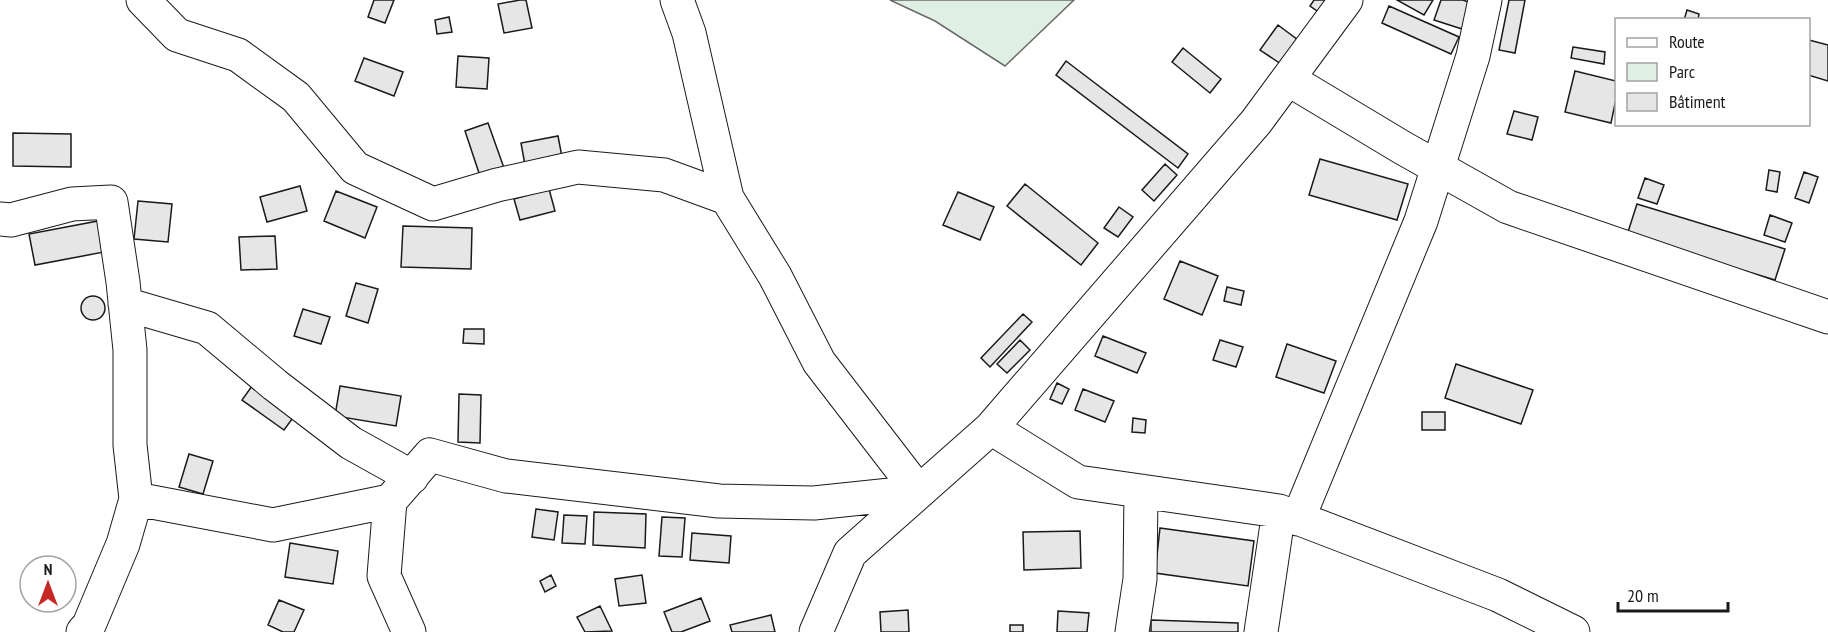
<svg xmlns="http://www.w3.org/2000/svg" width="1828" height="632" viewBox="0 0 1828 632" font-family="'PT Sans Narrow',sans-serif">
	<style>
		.green { fill: #e0efe3; stroke: #6a6a6a; stroke-width: 1.5 }
		.building { fill: #e6e6e6; stroke: #1a1a1a; stroke-width: 1.5 }
		.lines { fill: none; stroke-linecap: round; stroke-linejoin: round }
		.minor-casing { stroke: #1a1a1a; stroke-width: 35 }
		.minor { stroke: #fff; stroke-width: 33 }
	</style>
	<rect width="100%" height="100%" fill="#fff"/>
	<path class="green" d="M 890,0 L 1074,0 L 1005,66 L 935,21 Z"/>
	<path class="building" d="M 374,0 L 394,0 L 385,23 L 368,17 Z
		M 520,0 L 526,0 L 532,28 L 504,33 L 498,4 Z
		M 1314,0 L 1334,0 L 1323,15 L 1310,6 Z
		M 1397,0 L 1433,0 L 1424,15 Z
		M 1441,0 L 1463,0 L 1471,3 L 1462,29 L 1434,20 Z
		M 1509,0 L 1525,0 L 1515,53 L 1499,50 Z
		M 1389,6 L 1459,37 L 1451,54 L 1382,23 Z
		M 1687,10 L 1699,14 L 1698,20 L 1684,20 Z
		M 449,17 L 452,32 L 437,34 L 435,20 Z
		M 1278,25 L 1298,40 L 1281,64 L 1260,50 Z
		M 1809,40 L 1828,45 L 1828,81 L 1808,75 Z
		M 1573,47 L 1605,52 L 1604,64 L 1571,58 Z
		M 1183,48 L 1221,79 L 1210,93 L 1172,62 Z
		M 458,56 L 489,58 L 487,89 L 456,87 Z
		M 364,58 L 403,72 L 394,96 L 355,81 Z
		M 1066,61 L 1188,154 L 1178,168 L 1056,75 Z
		M 1575,71 L 1616,81 L 1616,99 L 1611,123 L 1565,112 Z
		M 1514,111 L 1538,117 L 1532,140 L 1507,134 Z
		M 488,123 L 504,168 L 480,176 L 465,131 Z
		M 13,133 L 71,134 L 71,167 L 13,166 Z
		M 558,136 L 562,157 L 525,165 L 521,143 Z
		M 1320,159 L 1408,184 L 1397,220 L 1309,195 Z
		M 1165,164 L 1177,175 L 1154,201 L 1142,190 Z
		M 1769,170 L 1780,172 L 1777,192 L 1766,190 Z
		M 1804,172 L 1818,177 L 1809,203 L 1795,198 Z
		M 1645,178 L 1664,185 L 1657,204 L 1638,198 Z
		M 1025,184 L 1098,243 L 1081,265 L 1007,206 Z
		M 300,186 L 307,211 L 267,222 L 260,197 Z
		M 549,189 L 555,211 L 520,220 L 514,199 Z
		M 336,191 L 377,207 L 365,238 L 324,221 Z
		M 958,192 L 994,207 L 980,240 L 943,225 Z
		M 138,201 L 172,204 L 168,242 L 134,239 Z
		M 1637,204 L 1785,249 L 1775,280 L 1627,235 Z
		M 1119,207 L 1133,217 L 1118,237 L 1104,228 Z
		M 1770,215 L 1792,223 L 1785,242 L 1764,235 Z
		M 98,221 L 104,252 L 35,265 L 29,234 Z
		M 403,226 L 472,228 L 471,269 L 401,267 Z
		M 275,236 L 277,269 L 241,270 L 239,237 Z
		M 1180,261 L 1218,276 L 1202,315 L 1164,299 Z
		M 356,283 L 378,289 L 368,323 L 346,316 Z
		M 1227,287 L 1244,291 L 1241,305 L 1224,301 Z
		M81 308a12 12 0 1 1 24 0a12 12 0 1 1-24 0Z
		M 303,309 L 330,317 L 321,344 L 294,336 Z
		M 1023,314 L 1032,322 L 990,367 L 981,358 Z
		M 464,329 L 484,329 L 484,344 L 463,343 Z
		M 1103,336 L 1146,353 L 1137,373 L 1095,356 Z
		M 1020,340 L 1030,350 L 1007,373 L 997,364 Z
		M 1220,340 L 1243,347 L 1236,367 L 1213,360 Z
		M 1287,344 L 1336,361 L 1324,393 L 1276,377 Z
		M 1456,364 L 1533,390 L 1521,424 L 1445,398 Z
		M 1057,383 L 1069,389 L 1062,404 L 1050,399 Z
		M 252,386 L 295,415 L 284,430 L 242,400 Z
		M 340,386 L 401,396 L 396,426 L 335,416 Z
		M 1083,389 L 1114,401 L 1105,422 L 1075,410 Z
		M 459,394 L 481,395 L 480,443 L 458,442 Z
		M 1422,412 L 1445,412 L 1445,430 L 1422,430 Z
		M 1133,418 L 1146,420 L 1145,433 L 1132,432 Z
		M 189,454 L 213,461 L 203,494 L 179,487 Z
		M 536,509 L 558,512 L 554,540 L 532,537 Z
		M 594,512 L 646,514 L 645,548 L 593,545 Z
		M 564,515 L 587,516 L 585,544 L 562,543 Z
		M 662,517 L 685,518 L 682,557 L 659,556 Z
		M 1160,528 L 1254,541 L 1248,586 L 1155,573 Z
		M 1080,531 L 1081,568 L 1024,570 L 1023,532 Z
		M 692,533 L 731,536 L 729,563 L 690,560 Z
		M 290,543 L 338,551 L 333,584 L 285,577 Z
		M 551,575 L 556,586 L 545,592 L 540,581 Z
		M 642,575 L 646,603 L 619,606 L 615,579 Z
		M 701,598 L 710,621 L 681,632 L 672,632 L 664,612 Z
		M 279,600 L 304,610 L 294,632 L 283,632 L 268,625 Z
		M 600,606 L 612,631 L 585,632 L 577,617 Z
		M 908,610 L 909,632 L 881,632 L 880,612 Z
		M 1058,611 L 1089,613 L 1087,632 L 1057,632 Z
		M 771,615 L 775,632 L 732,632 L 730,625 Z
		M 1151,620 L 1238,623 L 1238,632 L 1151,632 Z
		M 1010,625 L 1023,625 L 1023,632 L 1010,632 Z"/>
	<g class="lines">
		<defs>
			<path id="minor" d="M 143,0 L 177,35 L 238,55 L 296,97 L 355,168 L 433,204 L 497,185 L 578,167 L 664,175 L 727,198 L 775,276 L 819,362 L 919,492 L 814,503 L 719,501 L 506,476 L 430,455 L 390,501 L 384,576 L 409,632
				M 677,0 L 689,33 L 727,198
				M 1288,79 L 1403,148 L 1508,207 L 1828,317
				M 0,219 L 11,220 L 72,204 L 111,202 L 123,282 L 130,350 L 130,445 L 136,499 L 273,525 L 390,501
				M 125,304 L 207,328 L 275,385 L 351,443 L 412,477
				M 991,428 L 1078,482 L 1279,511 L 1261,632
				M 1279,511 L 1498,595 L 1573,632
				M 1298,519 L 1421,221 L 1473,56 L 1485,0
				M 83,632 L 89,625 L 123,544 L 136,499
				M 816,632 L 850,553 L 991,428 L 1256,122 L 1346,0
				M 1132,632 L 1140,579 L 1141,491"/>
		</defs>
		<use href="#minor" class="minor-casing"/>
		<use href="#minor" class="minor"/>
	</g>
	<rect x="1615" y="18" width="195" height="108" fill="#ffffff" stroke="#a3a3a3" stroke-width="1.5"/>
	<rect x="1627" y="38" width="30" height="9" fill="#ffffff" stroke="#a3a3a3" stroke-width="1.5"/>
	<text x="1669" y="48" font-size="18" fill="#1a1a1a">Route</text>
	<rect x="1627" y="63" width="30" height="18" fill="#e0efe3" stroke="#a3a3a3" stroke-width="1.5"/>
	<text x="1669" y="78" font-size="18" fill="#1a1a1a">Parc</text>
	<rect x="1627" y="93" width="30" height="18" fill="#e6e6e6" stroke="#a3a3a3" stroke-width="1.5"/>
	<text x="1669" y="108" font-size="18" fill="#1a1a1a">Bâtiment</text>
	<g transform="translate(48 584)"><circle r="28" fill="#ffffff" stroke="#a3a3a3" stroke-width="1.5"/>
	<path d="M0-4.5L10 22L0 15L-10 22Z" fill="#c62828"/>
	<text y="-9" font-size="16" font-weight="bold" text-anchor="middle" fill="#1a1a1a">N</text>
	</g>
	<path d="M1618 602v9h110v-9" fill="none" stroke="#1a1a1a" stroke-width="3"/>
	<text x="1627" y="602" font-size="18" fill="#1a1a1a" stroke="#ffffff" stroke-width="4.5" paint-order="stroke">20 m</text>
</svg>
